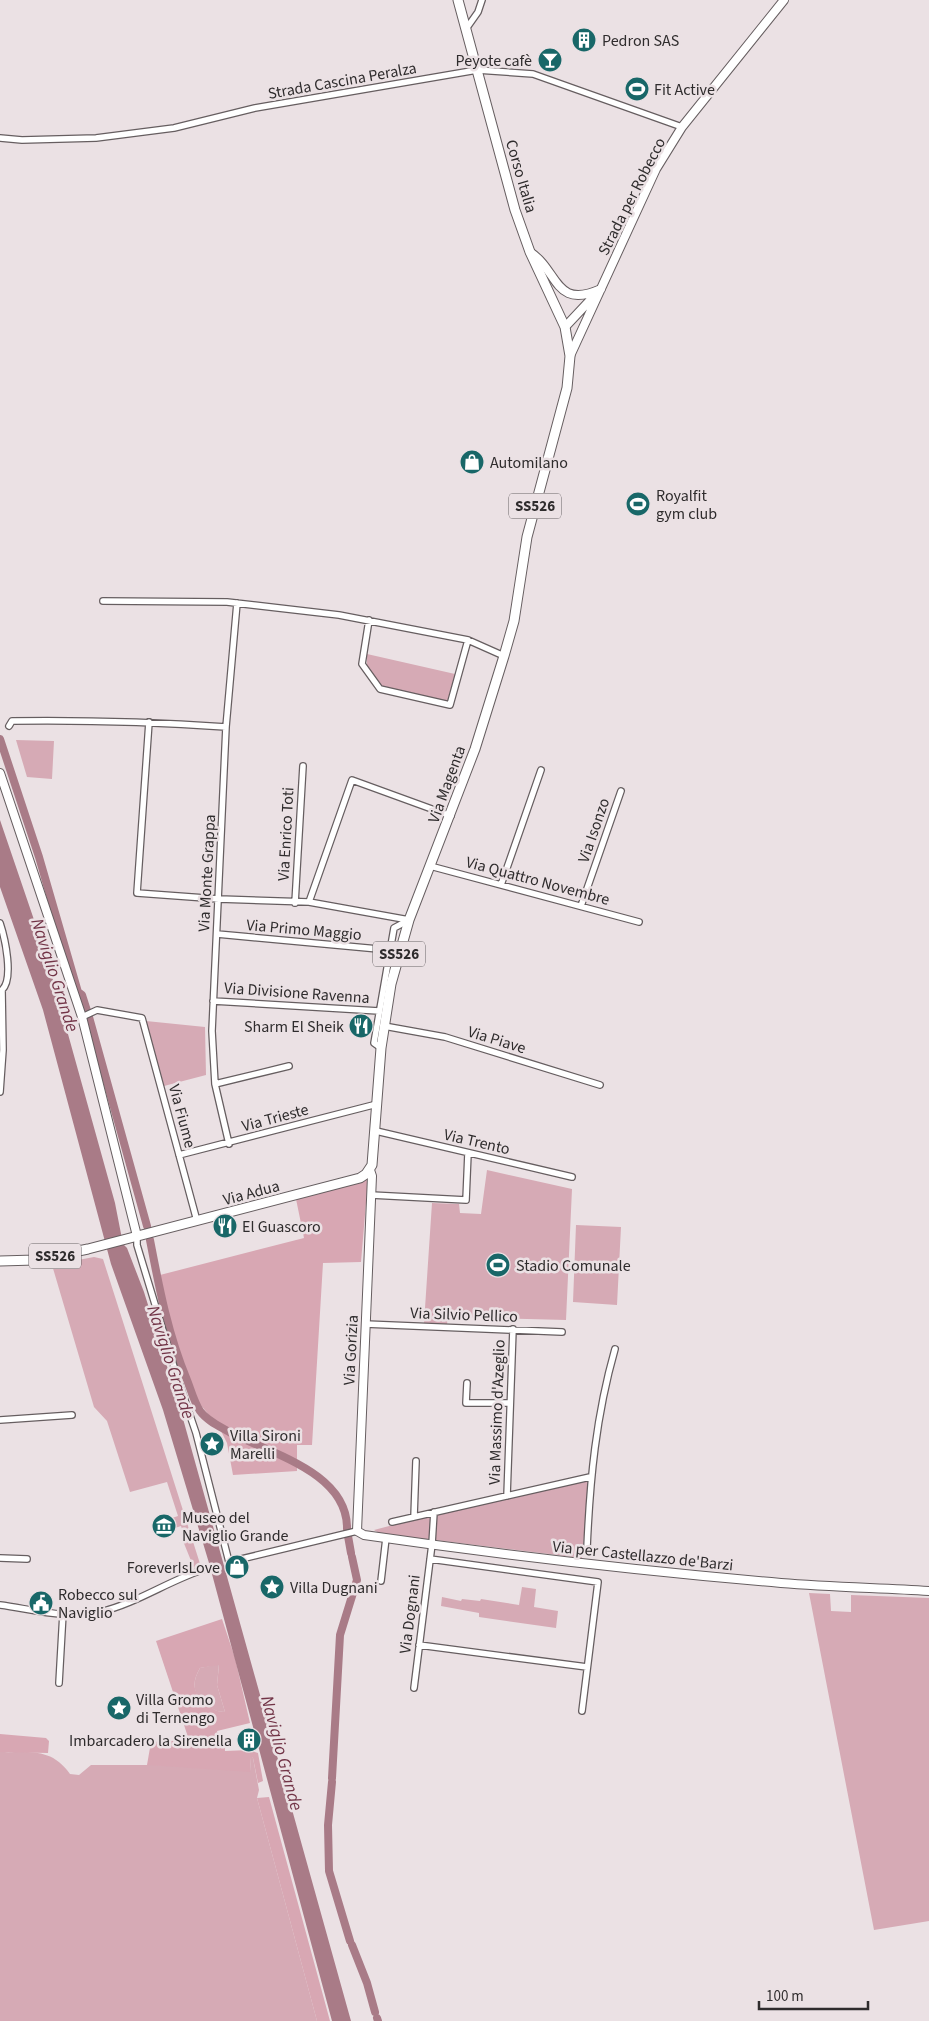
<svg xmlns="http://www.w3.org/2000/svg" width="929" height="2021" viewBox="0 0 929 2021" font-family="'Source Sans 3',sans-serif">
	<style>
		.green { fill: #d6aab5 }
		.forest { fill: #d8a7b3; fill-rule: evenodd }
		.water { fill: #a97b87 }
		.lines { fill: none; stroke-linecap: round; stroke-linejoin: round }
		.canal { stroke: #a97b87; stroke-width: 8 }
		.street-casing { stroke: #665e60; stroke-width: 8 }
		.secondary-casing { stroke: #665e60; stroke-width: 10 }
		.primary-casing { stroke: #665e60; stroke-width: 11 }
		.street { stroke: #fff; stroke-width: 5.5 }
		.secondary { stroke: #fff; stroke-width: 8 }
		.primary { stroke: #fff; stroke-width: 9 }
		.labels { text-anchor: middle; stroke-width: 5; stroke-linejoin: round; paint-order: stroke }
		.shield { fill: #ebe1e4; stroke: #676264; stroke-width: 1 }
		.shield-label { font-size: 15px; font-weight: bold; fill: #2f2c2d }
		.poi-label { font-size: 16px; fill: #2f2c2d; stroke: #ebe1e4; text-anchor: start }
		.street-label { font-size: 16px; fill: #2f2c2d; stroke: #ebe1e4 }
		.water-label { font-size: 18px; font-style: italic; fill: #723447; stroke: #ebe1e4 }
	</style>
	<rect width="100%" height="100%" fill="#ebe1e4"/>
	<path class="green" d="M 367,654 L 455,674 L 447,703 L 382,686 L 367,666 Z
		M 16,740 L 54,741 L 52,779 L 27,777 Z
		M 146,1021 L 205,1027 L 206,1075 L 164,1086 Z
		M 487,1170 L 572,1189 L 566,1320 L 448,1317 L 447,1324 L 424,1323 L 432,1203 L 459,1204 L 460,1213 L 481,1214 Z
		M 576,1225 L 621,1227 L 617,1305 L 573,1302 Z
		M 94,1257 L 103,1259 L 202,1570 L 196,1573 L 181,1536 L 183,1532 L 181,1526 L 175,1528 L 172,1518 L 178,1516 L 167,1482 L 130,1492 L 107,1421 L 94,1407 L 52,1265 Z
		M 589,1479 L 582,1558 L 435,1540 L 436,1514 Z
		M 431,1515 L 430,1540 L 379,1533 L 374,1530 Z
		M 522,1587 L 536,1589 L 534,1607 L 558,1611 L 556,1628 L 479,1617 L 479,1613 L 441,1606 L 442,1597 L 461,1601 L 462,1599 L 480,1601 L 481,1599 L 519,1605 Z
		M 809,1593 L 830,1594 L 831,1611 L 851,1612 L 851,1595 L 929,1598 L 929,1921 L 874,1930 Z
		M 219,1664 L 217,1685 L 225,1712 C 215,1712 213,1709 205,1703 C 192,1693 192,1682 200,1668 Z
		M 0,1752 C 29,1753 51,1747 70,1774 L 79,1775 L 91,1765 L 158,1765 L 250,1771 L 251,1756 L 253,1758 L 259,1790 L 257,1798 L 317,2021 L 0,2021 Z"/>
	<path class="forest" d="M 368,1179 L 361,1262 L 323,1263 L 312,1445 L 297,1445 L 297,1471 L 233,1475 L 227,1443 L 219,1427 L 189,1391 L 169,1323 L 160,1275 L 304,1238 L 296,1199 Z
		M 222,1619 L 235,1658 L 250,1723 L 217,1731 L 218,1735 L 224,1735 L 225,1751 L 249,1750 L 258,1753 L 263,1781 L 258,1783 L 253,1758 L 251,1757 L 250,1772 L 147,1765 L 151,1742 L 189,1740 L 156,1641 ZM 219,1665 L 217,1685 L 225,1712 C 215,1712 212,1708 205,1702 C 192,1692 192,1682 200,1668 Z
		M 0,1734 L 46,1738 L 49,1741 L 48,1753 L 0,1752 Z
		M 269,1797 L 330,2021 L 317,2021 L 257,1798 Z"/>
	<path class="water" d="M 0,820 L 46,955 L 115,1203 L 123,1244 L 127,1248 L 144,1292 L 180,1408 L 351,2021 L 332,2021 L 209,1563 L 163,1410 L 111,1264 L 43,1010 L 0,887 Z"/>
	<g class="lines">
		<path class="canal" d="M 0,739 L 39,857 L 78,992 L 82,995 L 89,1017 L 147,1226
			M 150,1240 C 159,1287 168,1335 187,1380 C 191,1390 194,1402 200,1411 C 207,1421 221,1427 231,1433 C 272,1454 348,1473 347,1529
			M 348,1536 L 351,1553
			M 332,1778 L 340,1635 L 357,1580 L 352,1557
			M 332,1782 L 328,1825 L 329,1871 L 350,1941
			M 352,1945 L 367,1983 L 375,2012
			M 377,2018 L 378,2021"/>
		<defs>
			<path id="street" d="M 466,29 L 478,12 L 482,0
				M 0,138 L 22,140 L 96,138 L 174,128 L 255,108 L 477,70 L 533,74 L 682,127
				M 103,601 L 227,602 L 339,615 L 468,640 L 504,656
				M 369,620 L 362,664 L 380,689 L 450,705 L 468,640
				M 149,722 L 137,893 L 219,899 L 309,902
				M 9,726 L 12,721 C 83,720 154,722 226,727
				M 430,866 L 639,922
				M 501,885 L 541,770
				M 295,903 L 303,766
				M 581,906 L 621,791
				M 409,920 L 309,902 L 352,780 L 451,816
				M 0,923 C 5,938 14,979 2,990 L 3,1050 L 0,1092
				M 217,934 L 389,950
				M 213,1001 L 379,1011
				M 82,1017 L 97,1010 L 142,1018 L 197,1221
				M 384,1026 L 445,1037 L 600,1085
				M 381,1048 L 374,1043 L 394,928 L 409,920
				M 215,1084 L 289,1066
				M 376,1131 L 572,1177
				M 229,1144 L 215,1084 L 212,1031 L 226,727 L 237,603
				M 179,1155 L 377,1104
				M 371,1195 L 466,1200 L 468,1153
				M 137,1236 L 137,1245 L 178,1380 L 196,1433 L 229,1562 L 357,1531
				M 365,1324 L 562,1332
				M 467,1383 L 466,1403 L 510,1403
				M 0,1420 L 72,1415
				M 507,1496 L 513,1329
				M 414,1517 L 416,1461
				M 392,1522 L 590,1477
				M 587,1548 C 590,1479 596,1416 615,1349
				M 0,1558 L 27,1559
				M 430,1559 L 598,1582 L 582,1711
				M 381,1581 L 386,1538
				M 0,1605 C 31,1609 69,1620 100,1612 C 138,1603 171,1579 208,1568
				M 419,1645 L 587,1667
				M 59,1683 L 63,1613
				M 414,1688 L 432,1544 L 434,1512"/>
			<path id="secondary" d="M 530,252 C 559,271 554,310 601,289
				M 565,327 L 596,294
				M 570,356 L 656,169 L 682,127 L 784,0
				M 0,773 L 82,1017 L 137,1236
				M 370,1170 L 372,1176 L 357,1531 L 364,1535 C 502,1555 642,1571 781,1583 C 830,1587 880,1588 929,1591"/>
			<path id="primary" d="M 0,1261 L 35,1260 L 88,1249 L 360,1178 L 366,1174 L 372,1165 L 381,1048 L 391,984 L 409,920 L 475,749 L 504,656 L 514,621 L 527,537 L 567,388 L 570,356 L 565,327 L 530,252 L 515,210 L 458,0"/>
		</defs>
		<use href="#street" class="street-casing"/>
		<use href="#secondary" class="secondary-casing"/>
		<use href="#primary" class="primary-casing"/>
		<use href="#street" class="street"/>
		<use href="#secondary" class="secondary"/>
		<use href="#primary" class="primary"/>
	</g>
	<defs>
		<symbol id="building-disc" viewBox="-11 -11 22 22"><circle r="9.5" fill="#186768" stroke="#ebe1e4"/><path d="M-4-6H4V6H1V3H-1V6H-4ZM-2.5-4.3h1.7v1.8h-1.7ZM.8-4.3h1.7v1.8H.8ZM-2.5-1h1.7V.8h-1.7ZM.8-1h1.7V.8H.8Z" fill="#fff"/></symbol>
		<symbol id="bar-disc" viewBox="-11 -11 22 22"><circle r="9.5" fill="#186768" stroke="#ebe1e4"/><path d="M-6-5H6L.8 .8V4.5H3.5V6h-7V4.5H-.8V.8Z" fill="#fff"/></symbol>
		<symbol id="stadium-disc" viewBox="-11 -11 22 22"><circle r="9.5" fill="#186768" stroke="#ebe1e4"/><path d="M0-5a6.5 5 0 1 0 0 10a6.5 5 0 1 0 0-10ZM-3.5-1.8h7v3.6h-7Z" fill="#fff"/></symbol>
		<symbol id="shop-disc" viewBox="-11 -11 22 22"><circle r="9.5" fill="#186768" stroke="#ebe1e4"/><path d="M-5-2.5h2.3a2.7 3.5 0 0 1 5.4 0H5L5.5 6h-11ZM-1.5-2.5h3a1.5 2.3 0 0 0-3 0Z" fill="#fff"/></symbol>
		<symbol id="restaurant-disc" viewBox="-11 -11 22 22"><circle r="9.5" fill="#186768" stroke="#ebe1e4"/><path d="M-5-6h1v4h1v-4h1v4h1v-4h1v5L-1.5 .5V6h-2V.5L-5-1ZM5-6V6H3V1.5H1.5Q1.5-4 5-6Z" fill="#fff"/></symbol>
		<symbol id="sight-disc" viewBox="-11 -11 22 22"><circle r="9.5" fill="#186768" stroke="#ebe1e4"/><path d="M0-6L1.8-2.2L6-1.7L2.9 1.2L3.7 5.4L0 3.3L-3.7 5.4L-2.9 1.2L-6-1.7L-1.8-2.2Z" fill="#fff"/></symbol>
		<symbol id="museum-disc" viewBox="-11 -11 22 22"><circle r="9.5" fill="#186768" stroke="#ebe1e4"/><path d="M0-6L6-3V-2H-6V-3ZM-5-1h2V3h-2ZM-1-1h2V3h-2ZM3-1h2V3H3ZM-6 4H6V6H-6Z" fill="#fff"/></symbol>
		<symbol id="civic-disc" viewBox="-11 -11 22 22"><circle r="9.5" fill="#186768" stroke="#ebe1e4"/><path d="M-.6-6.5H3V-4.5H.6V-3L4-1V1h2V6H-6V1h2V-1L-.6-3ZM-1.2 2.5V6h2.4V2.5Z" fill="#fff"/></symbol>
	</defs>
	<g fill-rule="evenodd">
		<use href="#building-disc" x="570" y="26" width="28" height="28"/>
		<use href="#bar-disc" x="536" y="46" width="28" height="28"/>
		<use href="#stadium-disc" x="623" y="75" width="28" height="28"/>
		<use href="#shop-disc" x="458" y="448" width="28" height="28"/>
		<use href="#stadium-disc" x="624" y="490" width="28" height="28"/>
		<use href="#restaurant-disc" x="347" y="1012" width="28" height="28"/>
		<use href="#restaurant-disc" x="211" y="1212" width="28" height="28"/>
		<use href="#stadium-disc" x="484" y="1251" width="28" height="28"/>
		<use href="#sight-disc" x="198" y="1430" width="28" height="28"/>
		<use href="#museum-disc" x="150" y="1512" width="28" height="28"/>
		<use href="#shop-disc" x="223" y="1553" width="28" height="28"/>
		<use href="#sight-disc" x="258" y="1573" width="28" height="28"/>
		<use href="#civic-disc" x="27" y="1589" width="28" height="28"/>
		<use href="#sight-disc" x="105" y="1694" width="28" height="28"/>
		<use href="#building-disc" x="235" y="1726" width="28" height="28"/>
	</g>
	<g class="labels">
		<g class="shield">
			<rect x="509" y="493.5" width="52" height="25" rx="4"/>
			<rect x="373" y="941.5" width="52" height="25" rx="4"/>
			<rect x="29" y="1243.5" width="52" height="25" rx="4"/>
		</g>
		<g class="shield-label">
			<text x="535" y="511">SS526</text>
			<text x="399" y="959">SS526</text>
			<text x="55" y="1261">SS526</text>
		</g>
		<g class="poi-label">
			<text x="602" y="46">Pedron SAS</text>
			<text x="532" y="66" text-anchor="end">Peyote cafè</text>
			<text x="654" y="95">Fit Active</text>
			<text x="490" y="468">Automilano</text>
			<text x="656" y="501">Royalfit<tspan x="656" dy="18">gym club</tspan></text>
			<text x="344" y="1032" text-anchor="end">Sharm El Sheik</text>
			<text x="242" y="1232">El Guascoro</text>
			<text x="516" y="1271">Stadio Comunale</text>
			<text x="230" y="1441">Villa Sironi<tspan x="230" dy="18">Marelli</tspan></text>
			<text x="182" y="1523">Museo del<tspan x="182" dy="18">Naviglio Grande</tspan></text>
			<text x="220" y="1573" text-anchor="end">ForeverIsLove</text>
			<text x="290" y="1593">Villa Dugnani</text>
			<text x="58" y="1600">Robecco sul<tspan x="58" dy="18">Naviglio</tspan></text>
			<text x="136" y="1705">Villa Gromo<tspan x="136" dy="18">di Ternengo</tspan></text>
			<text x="232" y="1746" text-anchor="end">Imbarcadero la Sirenella</text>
		</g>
		<g class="street-label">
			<text transform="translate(342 80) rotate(-10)" y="6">Strada Cascina Peralza</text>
			<text transform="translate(522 176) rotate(74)" y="6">Corso Italia</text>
			<text transform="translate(631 196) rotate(-63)" y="6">Strada per Robecco</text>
			<text transform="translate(446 784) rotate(-70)" y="6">Via Magenta</text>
			<text transform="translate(593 830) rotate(-71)" y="6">Via Isonzo</text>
			<text transform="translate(285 834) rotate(-87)" y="6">Via Enrico Toti</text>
			<text transform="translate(206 873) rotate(-87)" y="6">Via Monte Grappa</text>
			<text transform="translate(538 880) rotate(15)" y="6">Via Quattro Novembre</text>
			<text transform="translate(304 929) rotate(5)" y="6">Via Primo Maggio</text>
			<text transform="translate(297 992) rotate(4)" y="6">Via Divisione Ravenna</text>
			<text transform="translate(497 1039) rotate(17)" y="6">Via Piave</text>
			<text transform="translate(183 1116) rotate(75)" y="6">Via Fiume</text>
			<text transform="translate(275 1117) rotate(-15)" y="6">Via Trieste</text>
			<text transform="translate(477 1141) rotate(13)" y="6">Via Trento</text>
			<text transform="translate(251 1192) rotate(-15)" y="6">Via Adua</text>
			<text transform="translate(464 1314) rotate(2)" y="6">Via Silvio Pellico</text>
			<text transform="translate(350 1350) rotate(-87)" y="6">Via Gorizia</text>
			<text transform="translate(496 1412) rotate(-88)" y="6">Via Massimo d'Azeglio</text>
			<text transform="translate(643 1555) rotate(6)" y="6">Via per Castellazzo de'Barzi</text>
			<text transform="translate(409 1614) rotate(-83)" y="6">Via Dognani</text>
		</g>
		<g class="water-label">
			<text transform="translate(55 975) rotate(72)" y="6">Naviglio Grande</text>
			<text transform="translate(171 1362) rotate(72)" y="6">Naviglio Grande</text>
			<text transform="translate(282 1753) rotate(75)" y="6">Naviglio Grande</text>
		</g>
	</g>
	<path d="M759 2001v8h109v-8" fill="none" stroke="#2f2c2d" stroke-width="2.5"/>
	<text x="766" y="2001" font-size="15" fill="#2f2c2d" stroke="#ebe1e4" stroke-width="4" paint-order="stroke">100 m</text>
</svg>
